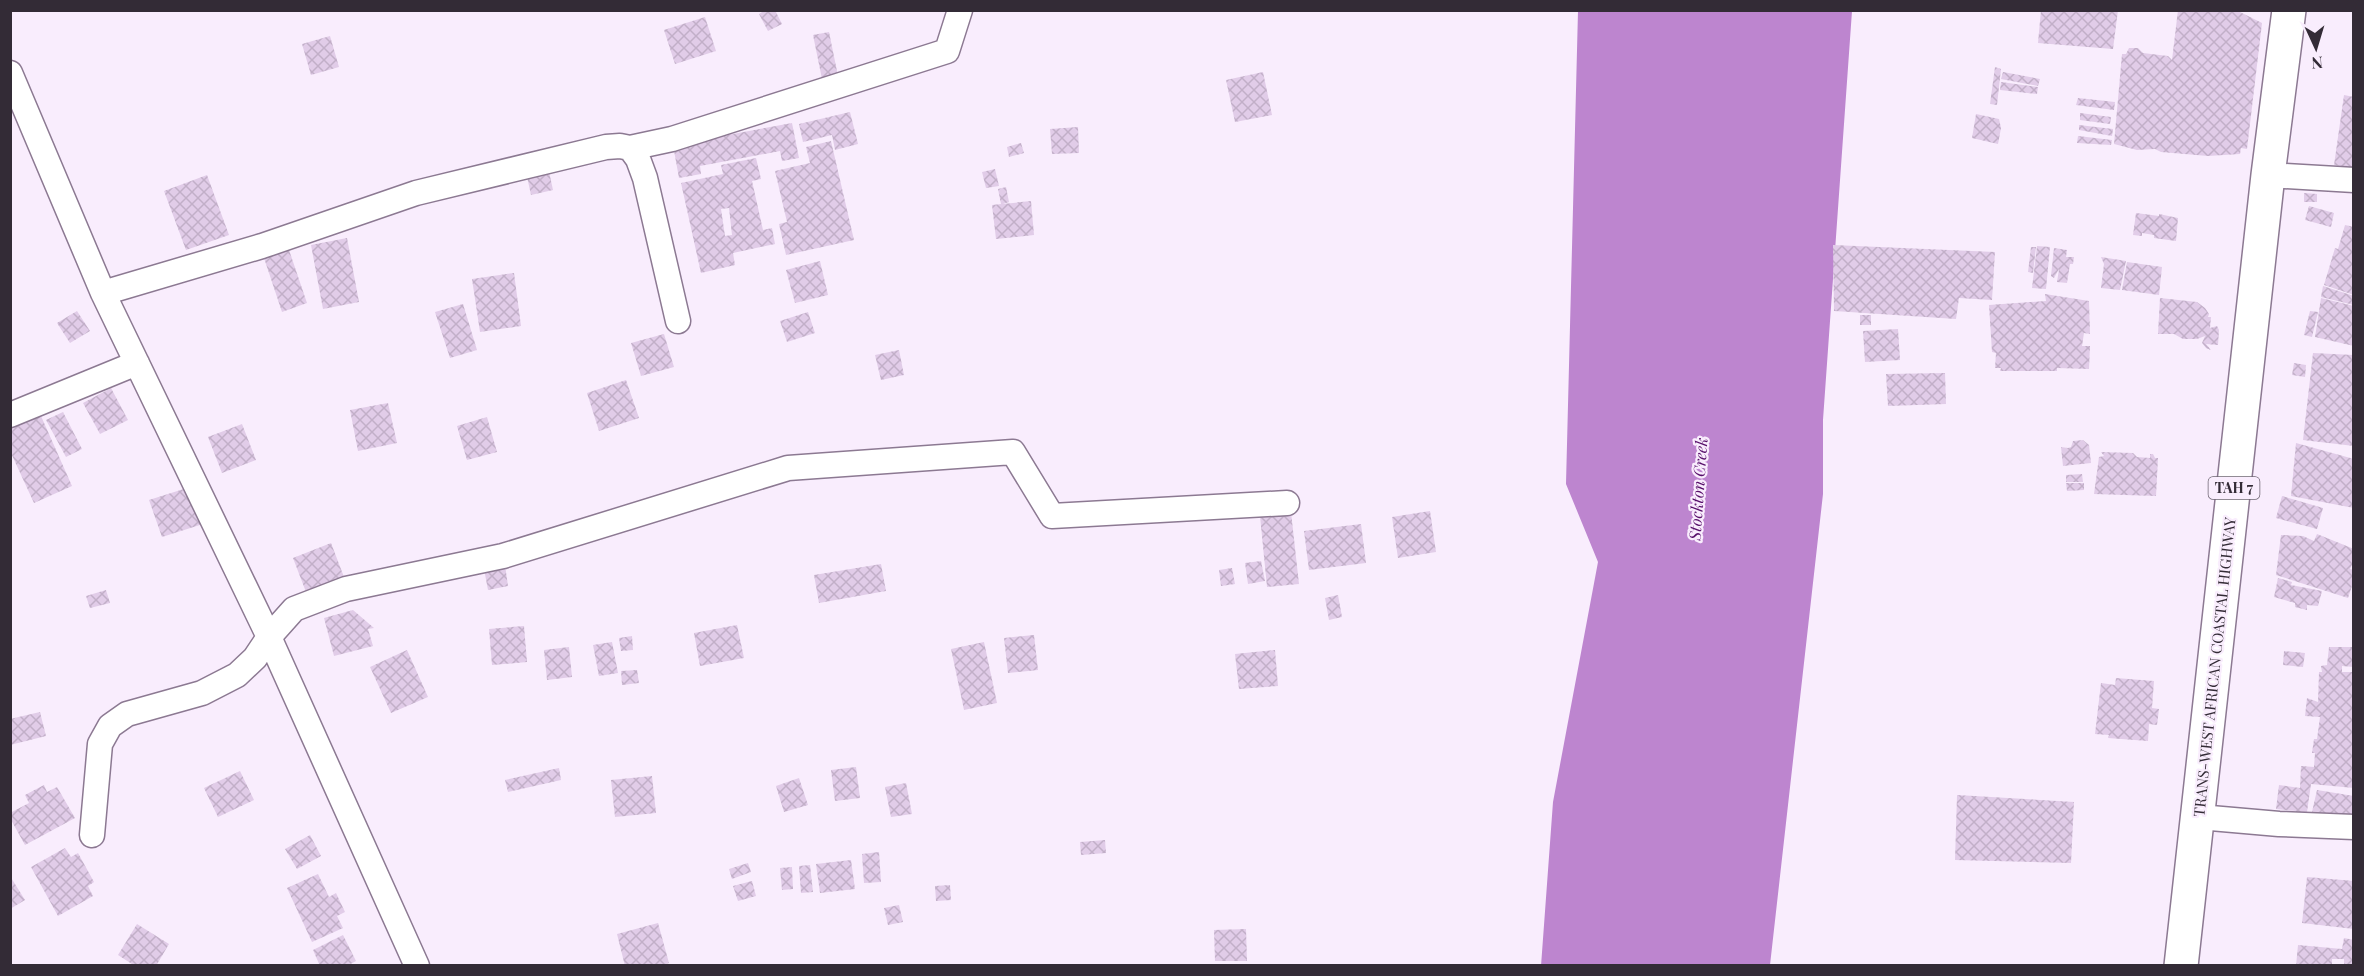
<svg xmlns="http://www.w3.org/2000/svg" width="2364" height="976" viewBox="0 0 2364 976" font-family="'Playfair Display',serif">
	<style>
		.water { fill: #bd85cf }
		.building { fill: url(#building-cross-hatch); fill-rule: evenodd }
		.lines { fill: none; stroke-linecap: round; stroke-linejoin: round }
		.street-casing { stroke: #8c7992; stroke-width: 27 }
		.highway-casing { stroke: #8c7992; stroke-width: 36 }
		.street { stroke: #fff; stroke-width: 24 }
		.highway { stroke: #fff; stroke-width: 33 }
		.labels { text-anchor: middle; stroke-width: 4.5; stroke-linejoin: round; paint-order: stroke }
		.shield { fill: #f9edfd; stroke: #6e6572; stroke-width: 1.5 }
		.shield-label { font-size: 14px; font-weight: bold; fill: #332b36 }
		.street-label { font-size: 15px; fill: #332b36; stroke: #f9edfd }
		.water-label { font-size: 16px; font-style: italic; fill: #570f6a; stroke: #f9edfd }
	</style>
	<defs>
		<pattern id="building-cross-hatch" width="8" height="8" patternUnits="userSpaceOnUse" patternTransform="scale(1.5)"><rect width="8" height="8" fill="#e1cce8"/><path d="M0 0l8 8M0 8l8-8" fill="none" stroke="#c2afc8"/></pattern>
	</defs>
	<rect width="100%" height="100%" fill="#f9edfd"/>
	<path class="water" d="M 1578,11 L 1852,11 L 1823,420 L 1823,494 L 1770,965 L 1541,966 L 1553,802 L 1598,562 L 1566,484 Z"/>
	<path class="building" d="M 765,10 L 775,10 L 782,24 L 768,31 L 759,14 Z
		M 2041,10 L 2118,10 L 2113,49 L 2038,43 Z
		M 2178,10 L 2236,10 L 2262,23 L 2247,149 L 2241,148 L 2240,154 L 2208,156 L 2161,152 Z
		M 705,17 L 716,51 L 675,64 L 664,30 Z
		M 829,32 L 838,76 L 822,79 L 813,35 Z
		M 330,36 L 339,67 L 311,75 L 302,44 Z
		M 2129,48 L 2138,48 L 2143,53 L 2168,56 L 2172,60 L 2161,152 L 2155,149 L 2137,150 L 2114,144 L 2122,54 L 2126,54 Z
		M 1995,67 L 2001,69 L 1997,105 L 1990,104 Z
		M 1263,72 L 1272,115 L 1235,122 L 1226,80 Z
		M 2003,72 L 2040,79 L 2038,86 L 2001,79 Z
		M 2001,82 L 2038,87 L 2037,94 L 2000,90 Z
		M 2344,95 L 2354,97 L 2354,168 L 2334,165 Z
		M 2078,98 L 2115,102 L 2114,110 L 2076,105 Z
		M 850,112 L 858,144 L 835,150 L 832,135 L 803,142 L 799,124 Z
		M 2080,113 L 2111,117 L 2110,124 L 2080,120 Z
		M 1976,114 L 1999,119 L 2001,128 L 1998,144 L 1972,138 Z
		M 792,123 L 799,158 L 782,161 L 780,151 L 700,166 L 701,174 L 679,178 L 673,145 Z
		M 2079,125 L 2113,129 L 2112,136 L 2079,130 Z
		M 1078,127 L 1079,153 L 1052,154 L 1050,129 Z
		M 2078,136 L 2112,140 L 2111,145 L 2077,143 Z
		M 831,141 L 854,240 L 786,255 L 779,224 L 787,222 L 775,171 L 810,163 L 806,147 Z
		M 1021,143 L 1024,153 L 1009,157 L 1007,147 Z
		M 756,158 L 761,179 L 752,181 L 763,230 L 772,228 L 775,244 L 733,253 L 735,265 L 701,273 L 681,183 L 723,174 L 721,165 ZM 729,208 L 732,235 L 725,236 L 721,209 Z
		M 548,167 L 553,190 L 531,195 L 526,172 Z
		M 995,169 L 999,186 L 986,188 L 982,172 Z
		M 207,175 L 229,235 L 186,250 L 164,191 Z
		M 1006,187 L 1009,202 L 1003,204 L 1031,201 L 1034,235 L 996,239 L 992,205 L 1001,204 L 998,189 Z
		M 2304,193 L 2317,194 L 2317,202 L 2304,202 Z
		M 2309,206 L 2334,213 L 2331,227 L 2305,220 Z
		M 2136,213 L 2159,216 L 2159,214 L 2178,218 L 2176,241 L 2154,238 L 2154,235 L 2142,233 L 2142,236 L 2133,235 Z
		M 2345,225 L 2354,227 L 2354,295 L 2324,285 L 2335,248 L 2338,249 Z
		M 347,238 L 359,302 L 323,309 L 311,245 Z
		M 1833,245 L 1995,252 L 1992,300 L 1959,298 L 1956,319 L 1834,311 Z
		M 2037,246 L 2050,247 L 2046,289 L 2032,288 Z
		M 288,247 L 307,303 L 282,312 L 263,255 Z
		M 2031,247 L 2036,247 L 2033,273 L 2028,272 Z
		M 2054,248 L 2067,250 L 2066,257 L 2074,257 L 2073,264 L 2070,264 L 2067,283 L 2057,282 L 2059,269 L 2054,278 L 2051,276 Z
		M 2101,257 L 2126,261 L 2120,290 L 2101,288 L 2104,264 Z
		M 820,261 L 828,295 L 795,303 L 786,270 Z
		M 2127,262 L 2162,267 L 2159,295 L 2122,290 Z
		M 514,273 L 521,326 L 480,332 L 472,279 Z
		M 2323,286 L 2354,296 L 2354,305 L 2321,297 Z
		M 2045,294 L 2089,301 L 2090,334 L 2084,333 L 2082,346 L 2090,346 L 2089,369 L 2057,368 L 2057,371 L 2000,371 L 2001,368 L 1995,368 L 1996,353 L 1992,352 L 1989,305 L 2046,301 Z
		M 2160,298 L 2197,302 L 2205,308 L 2209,314 L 2208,317 L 2211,317 L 2210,328 L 2217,326 L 2219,330 L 2218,345 L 2206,344 L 2211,350 L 2206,348 L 2202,343 L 2205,336 L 2197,339 L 2183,339 L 2174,334 L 2158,334 Z
		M 2321,298 L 2354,306 L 2354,346 L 2315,337 Z
		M 463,304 L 477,350 L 450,358 L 435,312 Z
		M 77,311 L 90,331 L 70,343 L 57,323 Z
		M 2310,311 L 2318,312 L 2312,337 L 2304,335 Z
		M 808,312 L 815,333 L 787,342 L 780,321 Z
		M 1860,315 L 1871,315 L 1871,325 L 1860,325 Z
		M 1898,329 L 1900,360 L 1865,362 L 1863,331 Z
		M 664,334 L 674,367 L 641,376 L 631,343 Z
		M 899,350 L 904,375 L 881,380 L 875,355 Z
		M 2313,353 L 2354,355 L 2354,446 L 2303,440 Z
		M 2294,363 L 2306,365 L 2305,377 L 2292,375 Z
		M 1945,373 L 1946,404 L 1888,406 L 1886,374 Z
		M 626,380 L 639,418 L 599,431 L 587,393 Z
		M 111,388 L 128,420 L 100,434 L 83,403 Z
		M 388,403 L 397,443 L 358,451 L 350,410 Z
		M 63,412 L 82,449 L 66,457 L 46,420 Z
		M 41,416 L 72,486 L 34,503 L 10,451 L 10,429 Z
		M 487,417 L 497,452 L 467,460 L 457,426 Z
		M 242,424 L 256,460 L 222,473 L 208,437 Z
		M 2083,440 L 2089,445 L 2091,463 L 2063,466 L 2061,447 L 2068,448 L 2071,447 L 2073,441 Z
		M 2296,443 L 2354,459 L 2354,508 L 2291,496 Z
		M 2101,452 L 2133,453 L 2137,457 L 2150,458 L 2150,454 L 2153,454 L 2155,458 L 2158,458 L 2156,496 L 2094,494 L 2099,457 L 2104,456 Z
		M 2082,474 L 2083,482 L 2066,482 L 2066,475 Z
		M 2066,483 L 2084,483 L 2084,490 L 2067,491 Z
		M 190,487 L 203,524 L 162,537 L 149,500 Z
		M 2282,496 L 2323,508 L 2317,529 L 2276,518 Z
		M 1430,511 L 1436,552 L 1398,558 L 1392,517 Z
		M 1291,512 L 1299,584 L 1267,587 L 1260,516 Z
		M 1361,524 L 1366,563 L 1309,570 L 1304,531 Z
		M 2317,534 L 2354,549 L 2354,561 L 2350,569 L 2354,570 L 2354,580 L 2348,598 L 2276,575 L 2281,535 L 2303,536 L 2314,541 Z
		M 331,543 L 344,577 L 306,592 L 293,558 Z
		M 1261,561 L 1265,581 L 1248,584 L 1245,563 Z
		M 881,564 L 886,591 L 819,603 L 814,575 Z
		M 505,565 L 508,586 L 488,590 L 484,569 Z
		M 1232,568 L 1235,584 L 1221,586 L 1219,570 Z
		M 2278,578 L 2292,582 L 2291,585 L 2322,591 L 2318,606 L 2307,605 L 2307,610 L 2295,607 L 2295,603 L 2274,597 Z
		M 106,590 L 110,603 L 90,608 L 86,596 Z
		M 1338,595 L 1342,617 L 1329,620 L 1325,598 Z
		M 353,610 L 374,628 L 368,629 L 373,646 L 334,656 L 324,618 Z
		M 737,625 L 744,658 L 700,666 L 694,633 Z
		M 524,626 L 527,662 L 492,665 L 489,629 Z
		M 1034,635 L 1038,670 L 1008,673 L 1004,638 Z
		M 632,636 L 633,650 L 621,651 L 619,638 Z
		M 612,642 L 618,673 L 599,676 L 593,645 Z
		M 984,642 L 997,703 L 964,710 L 951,649 Z
		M 569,647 L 572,677 L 547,680 L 544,650 Z
		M 2329,647 L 2354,647 L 2354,667 L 2342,666 L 2342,672 L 2354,672 L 2354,788 L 2311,784 L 2307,812 L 2305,817 L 2295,816 L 2296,811 L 2276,809 L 2279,785 L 2300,788 L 2301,766 L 2314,767 L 2315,753 L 2312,753 L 2314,739 L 2317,739 L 2320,717 L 2305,716 L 2307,698 L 2318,702 L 2319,672 L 2322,672 L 2321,666 L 2327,665 Z
		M 407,650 L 428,697 L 391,713 L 370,667 Z
		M 1275,650 L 1278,686 L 1239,689 L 1235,654 Z
		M 2284,651 L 2305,653 L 2303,667 L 2283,665 Z
		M 637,670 L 639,683 L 622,685 L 621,671 Z
		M 2116,678 L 2154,681 L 2152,708 L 2159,709 L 2157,725 L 2149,724 L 2148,741 L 2108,738 L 2109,735 L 2095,734 L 2101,683 L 2115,685 Z
		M 40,712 L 46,736 L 10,745 L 10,719 Z
		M 856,767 L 860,798 L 835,801 L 831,770 Z
		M 559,768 L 561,780 L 508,792 L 505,780 Z
		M 240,771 L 254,800 L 218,817 L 204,788 Z
		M 652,776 L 656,813 L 615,817 L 611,780 Z
		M 799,778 L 808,805 L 784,812 L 776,786 Z
		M 906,783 L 912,814 L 891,817 L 885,787 Z
		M 44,785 L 47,792 L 57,787 L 75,818 L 25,845 L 10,818 L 10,813 L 29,803 L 25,795 Z
		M 2317,790 L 2354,796 L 2354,819 L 2312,812 Z
		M 1957,795 L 2074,802 L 2071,863 L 1955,860 Z
		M 310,835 L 321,856 L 297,869 L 285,849 Z
		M 1105,840 L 1106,853 L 1081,855 L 1080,842 Z
		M 65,848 L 71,857 L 78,853 L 94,882 L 88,886 L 93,896 L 58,916 L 31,867 Z
		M 879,852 L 881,882 L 864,883 L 862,854 Z
		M 851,860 L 855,889 L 820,893 L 816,864 Z
		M 748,863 L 751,872 L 732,879 L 729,869 Z
		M 810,865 L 813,892 L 801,893 L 799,866 Z
		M 792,867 L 793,889 L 782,890 L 780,868 Z
		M 318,874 L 329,897 L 336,893 L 345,912 L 337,916 L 343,928 L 312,942 L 287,888 Z
		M 10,876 L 25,900 L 10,909 Z
		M 2307,877 L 2354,881 L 2354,929 L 2302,923 Z
		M 752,881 L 756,896 L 738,901 L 733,886 Z
		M 950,885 L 951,900 L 936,901 L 935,886 Z
		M 899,905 L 903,922 L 888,925 L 884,908 Z
		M 658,923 L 669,963 L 660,966 L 625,966 L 617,934 Z
		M 137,924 L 169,944 L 156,966 L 135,966 L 118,955 Z
		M 1246,929 L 1247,961 L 1215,961 L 1214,930 Z
		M 343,935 L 356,961 L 347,966 L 320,966 L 313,950 Z
		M 2344,938 L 2354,940 L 2354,966 L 2344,966 L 2344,959 L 2332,959 L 2332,966 L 2296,966 L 2298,945 L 2342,949 Z"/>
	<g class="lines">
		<defs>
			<path id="street" d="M 10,73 L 103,293 L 269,637 L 417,966
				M 630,148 L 672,139 L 947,51 L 960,10
				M 2268,175 L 2354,180
				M 103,293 L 262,246 L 416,193 L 606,147 L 620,146 L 630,148 L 638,159 L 645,178 L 678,321
				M 10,415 L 137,363
				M 2199,817 L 2279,824 L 2354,827
				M 92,835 L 100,744 L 110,726 L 127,714 L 202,693 L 237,675 L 255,658 L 269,637 L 294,609 L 346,589 L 503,556 L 788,468 L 1013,452 L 1052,516 L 1287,503"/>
			<path id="highway" d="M 2181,966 L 2268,175 L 2289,10"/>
		</defs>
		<use href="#street" class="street-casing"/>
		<use href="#highway" class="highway-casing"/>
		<use href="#street" class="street"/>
		<use href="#highway" class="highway"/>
	</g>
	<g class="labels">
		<rect class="shield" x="2208.5" y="477" width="51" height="22" rx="4.5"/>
		<g class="shield-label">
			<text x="2234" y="493">TAH 7</text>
		</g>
		<g class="street-label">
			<text transform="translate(2215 667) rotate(-84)" y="5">TRANS-WEST AFRICAN COASTAL HIGHWAY</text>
		</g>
		<g class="water-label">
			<text transform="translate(1698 489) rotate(-86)" y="6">Stockton Creek</text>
		</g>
	</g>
	<rect width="2364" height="976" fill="none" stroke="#332b36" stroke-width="24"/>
	<g transform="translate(2316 48) rotate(176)" stroke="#f9edfd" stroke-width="4.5" paint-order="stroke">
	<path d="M0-4.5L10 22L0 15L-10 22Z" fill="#332b36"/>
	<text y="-9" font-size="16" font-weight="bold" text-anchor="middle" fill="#332b36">N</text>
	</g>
</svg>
